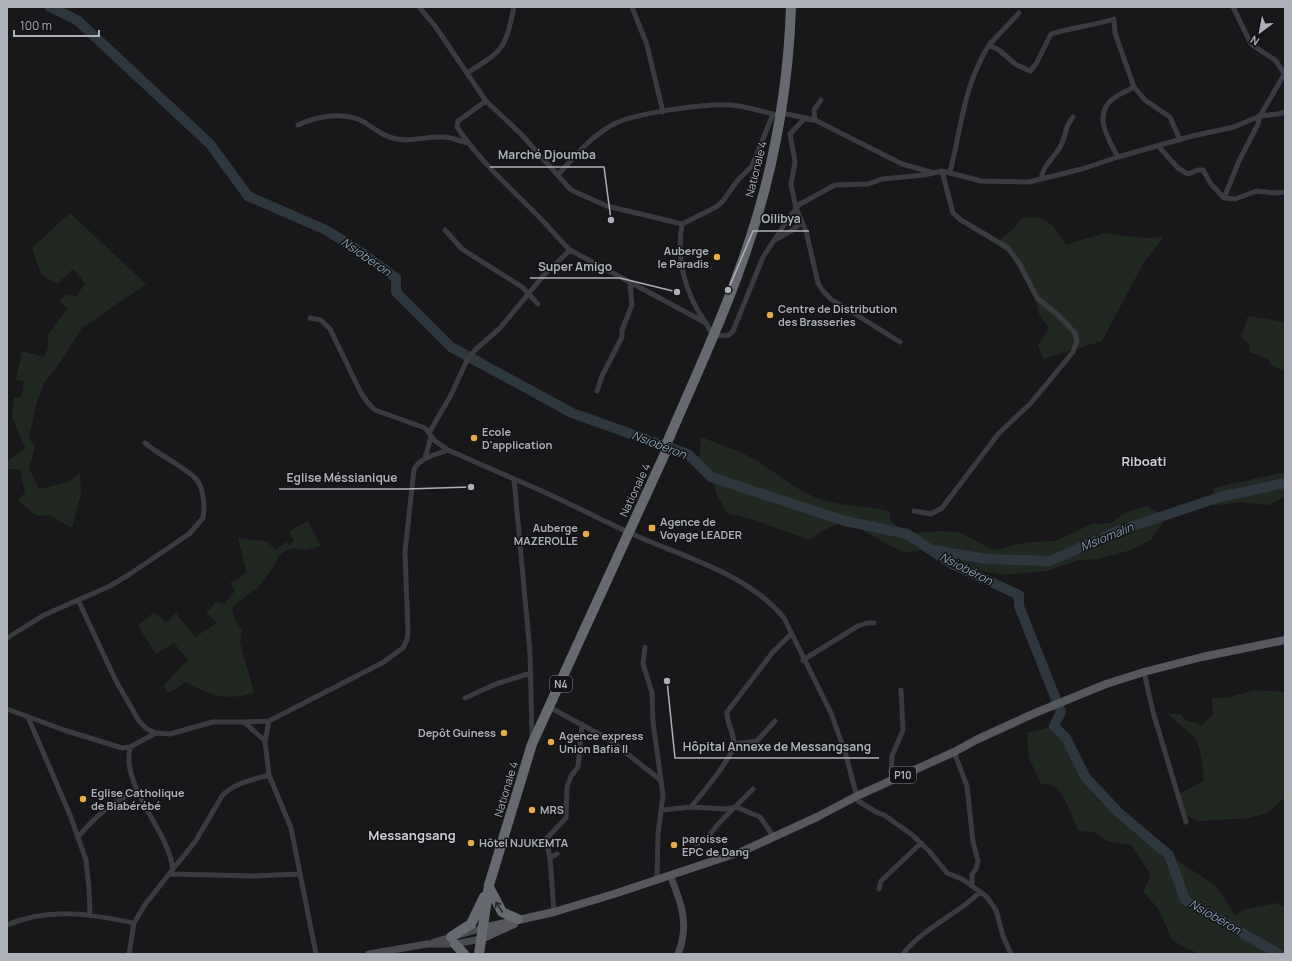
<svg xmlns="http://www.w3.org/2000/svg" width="1292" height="961" viewBox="0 0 1292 961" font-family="Manrope,sans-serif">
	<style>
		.green { fill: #212821 }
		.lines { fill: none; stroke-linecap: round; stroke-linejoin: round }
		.river { stroke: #2f373e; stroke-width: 10 }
		.street { stroke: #3a3b3f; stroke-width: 5 }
		.secondary { stroke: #484a4f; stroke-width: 7 }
		.primary { stroke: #56585e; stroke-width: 8 }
		.highway { stroke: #666970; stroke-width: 10 }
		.oneway { stroke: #28282c }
		.poi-dot { fill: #e6ac45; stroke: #131315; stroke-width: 1.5 }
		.labels { text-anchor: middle; stroke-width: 3; stroke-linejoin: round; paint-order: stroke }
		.shield { fill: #131315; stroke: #7e8188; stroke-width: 1 }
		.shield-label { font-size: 10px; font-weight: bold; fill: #acb0b9 }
		.street-label { font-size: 11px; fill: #acb0b9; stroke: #131315 }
		.poi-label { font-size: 11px; font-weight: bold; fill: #acb0b9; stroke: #131315; text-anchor: start }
		.water-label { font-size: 12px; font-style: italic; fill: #859eb1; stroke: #131315 }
		.quarter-label { font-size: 13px; font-weight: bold; fill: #cccfd5; stroke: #131315 }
		.leader { fill: none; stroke: #acb0b9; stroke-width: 1.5 }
		.callout-dot { fill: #acb0b9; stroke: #131315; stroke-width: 1.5 }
		.callout-label { font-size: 12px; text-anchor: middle; font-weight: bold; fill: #acb0b9; stroke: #131315; stroke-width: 3; stroke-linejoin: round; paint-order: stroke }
	</style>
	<rect width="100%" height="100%" fill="#18181a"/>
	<path class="green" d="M 70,213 L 146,284 L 82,328 L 59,364 L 44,383 L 36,405 L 29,438 L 35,447 L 29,469 L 39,489 L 68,482 L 80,473 L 81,493 L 72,528 L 49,515 L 37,516 L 18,501 L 25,492 L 20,469 L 7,469 L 7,461 L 25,449 L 12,417 L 14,398 L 22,397 L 24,381 L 16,380 L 22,351 L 44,357 L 48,348 L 48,335 L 67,309 L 60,301 L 66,294 L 76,297 L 85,283 L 73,269 L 57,284 L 41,274 L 32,248 Z
		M 1038,217 L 1053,226 L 1066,245 L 1104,233 L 1144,238 L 1164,237 L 1144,262 L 1102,341 L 1043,359 L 1038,345 L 1049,328 L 1039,314 L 1030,281 L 1009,253 L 995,244 L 1013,229 L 1022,218 Z
		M 1248,316 L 1285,322 L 1285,371 L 1272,366 L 1269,360 L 1250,352 L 1249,344 L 1241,337 Z
		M 701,437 C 715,443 732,448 746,455 C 770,467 789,486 814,497 C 837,507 865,505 889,511 L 891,521 L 906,534 L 938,531 L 959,532 L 993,550 L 1029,542 L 1055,541 L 1092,524 L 1111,523 L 1124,513 L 1147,506 L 1166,518 L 1151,540 L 1131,550 L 1099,559 L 1079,560 L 1047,571 L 1001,575 L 952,564 L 927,549 L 904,553 L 845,521 L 824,530 L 809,540 L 752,519 L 728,514 L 718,497 L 711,477 L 698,471 Z
		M 1285,472 L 1285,496 L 1269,505 L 1239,502 L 1214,506 L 1213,488 Z
		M 308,521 L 321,546 L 305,550 L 294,548 L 283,552 L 278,557 L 275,565 L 259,586 L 236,604 L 232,609 L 234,618 L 242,630 L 240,642 L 254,693 C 228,701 209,696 186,682 L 169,693 L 163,686 L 188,660 L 174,643 L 156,654 L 138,626 L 154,612 L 166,623 L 176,613 L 195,637 L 217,623 L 206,613 L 216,602 L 224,604 L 235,591 L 230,583 L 247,573 L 238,538 L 266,541 L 276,550 L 286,542 L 289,545 L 294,542 L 289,531 Z
		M 1255,690 L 1285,692 L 1285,797 L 1267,813 L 1249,818 L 1200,821 L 1186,816 L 1180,794 L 1204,780 C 1202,767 1202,751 1196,739 C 1195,737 1172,718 1168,714 L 1181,714 L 1185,720 L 1202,725 L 1213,714 L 1212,699 L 1230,697 Z
		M 1054,726 L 1066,738 L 1099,800 L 1118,812 L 1169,855 L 1216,886 L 1235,915 L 1245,909 L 1276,903 L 1285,907 L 1285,954 L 1200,954 L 1186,948 L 1172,940 L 1158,908 L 1143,892 L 1151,875 L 1131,845 L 1108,841 L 1094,832 L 1078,831 C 1074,820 1065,795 1056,788 C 1052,784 1046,784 1041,784 L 1029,758 L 1027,733 Z"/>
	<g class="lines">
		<path class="river" d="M 50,7 L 77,20 L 210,144 L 248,196 L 326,230 L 361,252 L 396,278 L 396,292 L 451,347 L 572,413 L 688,454 L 711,477 L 845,521 L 907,534 L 952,564 L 1019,595 L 1019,606 L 1061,712 L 1054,726 L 1066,738 L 1086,778 L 1118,812 L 1169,855 L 1185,900 L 1279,954
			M 933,550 L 986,559 L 1050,561 L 1115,532 L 1220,497 L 1285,483"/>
		<path class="street" d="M 419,7 L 435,26 L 486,101 L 521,134 L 571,190 L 607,206 L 682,224 L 716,207 L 722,202 L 738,180 L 752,166 L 773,114 L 781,116
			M 632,7 L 647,45 L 663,112
			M 1233,7 L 1251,44 L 1275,60 L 1284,73
			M 989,45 L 1019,13
			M 467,73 C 504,50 505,49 514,7
			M 821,100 L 814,110 L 815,120 L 804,119 L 790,134 L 795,162 L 791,184 L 796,208 L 806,231 L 818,283 L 823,291 L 831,299 L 900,342
			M 486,101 L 458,121 L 457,127 C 481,163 513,190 543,221 C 552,230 560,241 570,250 L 706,323 C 685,294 676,259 682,224
			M 782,113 L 815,120 L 902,164 L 934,173
			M 298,125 C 317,116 345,111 364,122 C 375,129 384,137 397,139 C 412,142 428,136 443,137 C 451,137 460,141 467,143
			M 1159,147 L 1178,168 L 1188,174 L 1198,170 L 1203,170 L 1211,184 L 1224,198 L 1235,199 L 1257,191 L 1274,193 L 1285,192
			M 1118,157 C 1108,139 1092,114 1114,98 C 1120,93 1128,91 1134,87
			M 950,172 C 962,126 963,87 989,45 L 999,50 L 1015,64 L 1030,71 L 1036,64 L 1051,34 C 1072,27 1093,26 1114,19 L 1115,33 L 1134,87 L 1145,100 L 1170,117 L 1180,140
			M 558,175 C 575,156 591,136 614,124 C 635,113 707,103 731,105 C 745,106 760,111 773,114
			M 1041,180 C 1042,165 1055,158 1061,145 C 1067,134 1063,130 1073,117
			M 1224,198 L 1239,161 L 1258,124 L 1260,116 L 1285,73
			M 445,230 L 462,249 L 522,287 L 538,304
			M 775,240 L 791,231 L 802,222
			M 310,318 L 321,320 L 330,329 L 361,393 L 368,403 L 375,410 L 425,428 L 435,441 L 448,450 L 514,479 L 530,653 L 532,737
			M 706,323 L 713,336 L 729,335 L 733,331 L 763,257 L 790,216 L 800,204 L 835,185 L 868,184 L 882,179 L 924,175 L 942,171 L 981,181 L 1029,182 L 1082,169 L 1118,157 L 1192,136 L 1234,127 L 1260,116 L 1278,114 L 1285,112
			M 597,391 L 602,376 L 622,337 L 622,330 L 632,305 L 630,283
			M 429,433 L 451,395 L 467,360 L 475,350 L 500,328 L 544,275 L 570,250
			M 425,458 L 431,437
			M 514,479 C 554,495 591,515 630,533 C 682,557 746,572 784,618 L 831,713 L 846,755 L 858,801 L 876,812 L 884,815 L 911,834 L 929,851 L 947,873 L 962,879 L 986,896 L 996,910 L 1003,936 L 1011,954
			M 914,511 L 931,514 L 942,508 L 999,433 L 1030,404 L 1073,352 L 1077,341 L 1075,333 L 1059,316 L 1037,298 L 1020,265 L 1008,248 L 961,220 L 953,213 L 942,171
			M 78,600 L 116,681 L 139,721 L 147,729 L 156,733 L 170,734 L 213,722 L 244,722 L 265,741 L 269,775 L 291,828 L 316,954
			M 7,638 L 44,615 L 110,586 L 130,574 L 189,534 L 203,518 C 205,507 204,485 194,477 C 180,464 160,456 145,443
			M 645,647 L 643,664 L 652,693 L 653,722 L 663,795 L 658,834 L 657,878
			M 803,660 L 858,626 L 867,623 L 874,623
			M 1144,672 L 1153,712 L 1186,822
			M 465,698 L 496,684 L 531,673
			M 549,707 L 610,740 L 659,779
			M 7,709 L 64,730 L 122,748 L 130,747 L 156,733
			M 28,717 L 70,815 L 86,860 L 89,889 L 90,915
			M 244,722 L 269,721 L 382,663 L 403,648 L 407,640 L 408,632 L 405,552 L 414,469 C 421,457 435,455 448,450
			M 265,741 L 269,721
			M 734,744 L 757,741 L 775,721
			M 954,752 L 967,786 L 973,842 L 978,861 L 976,869 L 972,874 L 972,886
			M 892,781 L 891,771 L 892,756 L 903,730 L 901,690
			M 691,807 C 701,795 732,758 734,745 C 735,734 726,723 727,712 L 773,652 L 791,634
			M 662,810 L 691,807 L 726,809 L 736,807 L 760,817 L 774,837
			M 78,837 C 95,817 112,801 137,791
			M 696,844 L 706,839 L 719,823 L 753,789
			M 550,858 L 546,839 L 566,818 L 567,787 L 571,776 L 578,767 L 582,724
			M 173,869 L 195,842 L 222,796 C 234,783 252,780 269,775
			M 170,874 L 253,876 L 300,874
			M 879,889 L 881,881 L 921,843
			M 554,912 L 550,858 L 557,854
			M 7,925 C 49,907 91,914 134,923
			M 129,954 L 134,923 L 144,906 L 173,869 C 167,832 137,804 130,769 C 128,762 129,754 130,747
			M 903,954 C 924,927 957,915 980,892"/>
		<path class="secondary" d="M 670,875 C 681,902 690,925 678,954
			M 434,942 L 483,928
			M 369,954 L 427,944 L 455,944 L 481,939"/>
		<path class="primary" d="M 483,928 L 554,912 L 614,894 L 743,851 L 817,817 L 857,796 L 954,752 L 978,739 L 1035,713 L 1106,684 L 1144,672 L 1202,657 L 1285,640
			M 481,939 L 514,924"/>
		<path class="highway" d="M 489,887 L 502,912 L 518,919
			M 451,937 L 471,924 L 484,897
			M 455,944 L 464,954
			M 479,954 L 489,885 L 532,744 L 667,449 L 666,445 C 691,386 719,328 740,268 C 771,184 788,96 791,7"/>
	</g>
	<defs><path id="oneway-shaft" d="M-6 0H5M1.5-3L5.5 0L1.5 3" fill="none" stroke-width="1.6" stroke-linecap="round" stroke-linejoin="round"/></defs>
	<use class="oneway" href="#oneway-shaft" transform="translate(499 907) rotate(-124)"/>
	<g class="poi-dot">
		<circle cx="717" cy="257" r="4"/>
		<circle cx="770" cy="315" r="4"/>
		<circle cx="474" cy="438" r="4"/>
		<rect x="648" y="524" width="8" height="8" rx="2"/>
		<circle cx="586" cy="534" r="4"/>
		<circle cx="504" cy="733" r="4"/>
		<circle cx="551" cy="742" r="4"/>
		<circle cx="83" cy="799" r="4"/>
		<circle cx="532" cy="810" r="4"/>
		<circle cx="471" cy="843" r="4"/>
		<circle cx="674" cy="845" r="4"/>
	</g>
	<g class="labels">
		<g class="shield">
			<rect x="550" y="676" width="22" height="16" rx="3"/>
			<rect x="890" y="767" width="26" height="16" rx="3"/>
		</g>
		<g class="shield-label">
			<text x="561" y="688">N4</text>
			<text x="903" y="779">P10</text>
		</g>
		<g class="street-label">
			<text transform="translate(756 169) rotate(-76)" y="4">Nationale 4</text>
			<text transform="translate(635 490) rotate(-65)" y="4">Nationale 4</text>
			<text transform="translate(506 789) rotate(-73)" y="4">Nationale 4</text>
		</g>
		<g class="poi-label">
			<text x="709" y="255" text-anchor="end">Auberge<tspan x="709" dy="13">le Paradis</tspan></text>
			<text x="778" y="313">Centre de Distribution<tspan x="778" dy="13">des Brasseries</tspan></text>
			<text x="482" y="436">Ecole<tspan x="482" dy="13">D'application</tspan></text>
			<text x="660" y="526">Agence de<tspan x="660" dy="13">Voyage LEADER</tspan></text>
			<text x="578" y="532" text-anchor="end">Auberge<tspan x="578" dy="13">MAZEROLLE</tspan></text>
			<text x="496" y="737" text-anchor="end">Depôt Guiness</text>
			<text x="559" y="740">Agence express<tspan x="559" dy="13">Union Bafia II</tspan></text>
			<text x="91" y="797">Eglise Catholique<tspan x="91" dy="13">de Biabérébé</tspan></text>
			<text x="540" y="814">MRS</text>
			<text x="682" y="843">paroisse<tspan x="682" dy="13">EPC de Dang</tspan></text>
			<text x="479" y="847">Hôtel NJUKEMTA</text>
		</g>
		<g class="water-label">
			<text transform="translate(366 257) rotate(35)" y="4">Nsiobéron</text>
			<text transform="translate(659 445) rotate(21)" y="4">Nsiobéron</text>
			<text transform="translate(1107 537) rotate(-22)" y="4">Msiomalin</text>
			<text transform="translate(966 569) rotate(27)" y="4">Nsiobéron</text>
			<text transform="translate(1215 917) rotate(30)" y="4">Nsiobéron</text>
		</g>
		<g class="quarter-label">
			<text x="1144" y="466">Riboati</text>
			<text x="412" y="840">Messangsang</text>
		</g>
	</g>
	<path class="leader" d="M611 220L604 167H490M728 290L753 231H809M677 292L620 278H530M471 487L406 489H279M667 681L675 758H879"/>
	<g class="callout-dot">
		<circle cx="611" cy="220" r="4"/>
		<circle cx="728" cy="290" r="4"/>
		<circle cx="677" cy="292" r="4"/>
		<circle cx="471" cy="487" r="4"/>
		<circle cx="667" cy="681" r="4"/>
	</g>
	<g class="callout-label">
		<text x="547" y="159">Marché Djoumba</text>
		<text x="781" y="223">Oilibya</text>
		<text x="575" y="271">Super Amigo</text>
		<text x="342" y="482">Eglise Méssianique</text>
		<text x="777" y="751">Hôpital Annexe de Messangsang</text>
	</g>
	<rect width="1292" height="961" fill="none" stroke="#acb0b9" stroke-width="16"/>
	<g transform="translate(1260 32) rotate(212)" stroke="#131315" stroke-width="3" paint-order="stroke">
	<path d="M0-3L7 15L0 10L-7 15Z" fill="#acb0b9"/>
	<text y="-6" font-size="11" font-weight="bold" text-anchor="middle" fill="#acb0b9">N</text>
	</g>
	<path d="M14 30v6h85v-6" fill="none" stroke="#acb0b9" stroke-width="2"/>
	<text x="20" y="30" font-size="12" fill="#acb0b9" stroke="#131315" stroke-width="3" paint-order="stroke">100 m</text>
</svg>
